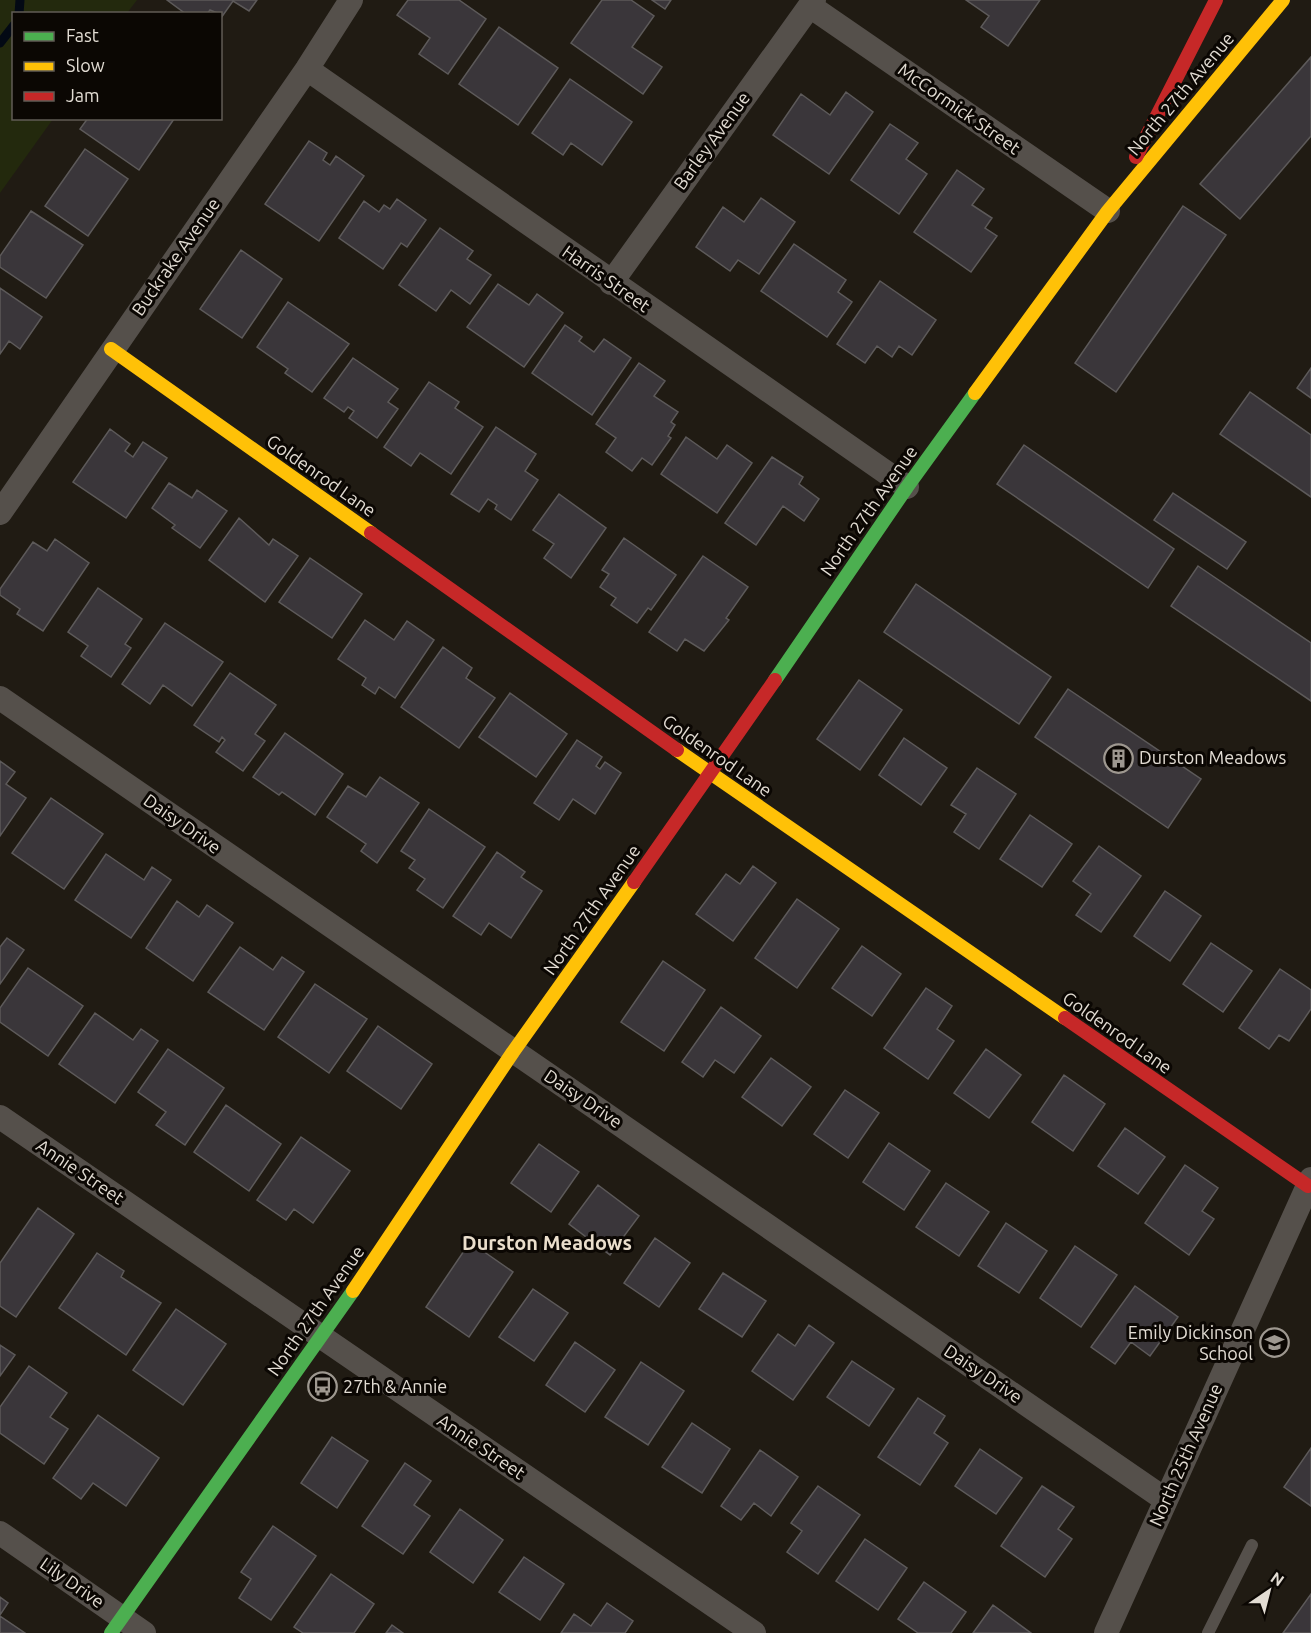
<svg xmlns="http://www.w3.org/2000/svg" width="1311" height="1633" viewBox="0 0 1311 1633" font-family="Ubuntu,sans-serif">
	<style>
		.green { fill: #23290d }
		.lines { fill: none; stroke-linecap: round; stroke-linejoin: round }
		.stream { stroke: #030914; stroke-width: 9 }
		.building { fill: #3a363a; stroke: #5d5a5a; stroke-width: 1.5 }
		.lane { stroke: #55504b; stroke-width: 12 }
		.street { stroke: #55504b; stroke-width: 24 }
		.fast { stroke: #4caf50; stroke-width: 14 }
		.slow { stroke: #ffc107; stroke-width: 14 }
		.jam { stroke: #c62828; stroke-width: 14 }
		.labels { text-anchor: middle; stroke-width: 6; stroke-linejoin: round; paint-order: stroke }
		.street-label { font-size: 18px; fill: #e2dcd3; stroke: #0b0703 }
		.poi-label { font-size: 18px; fill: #e2dcd3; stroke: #0b0703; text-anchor: start }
		.neighbourhood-label { font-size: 20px; font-weight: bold; fill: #eadecc; stroke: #0b0703 }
	</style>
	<rect width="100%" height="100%" fill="#201b13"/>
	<path class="green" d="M 0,0 L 137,0 L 127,13 L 14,14 L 14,118 L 53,119 L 0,193 Z"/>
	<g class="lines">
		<path class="stream" d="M 19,14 L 20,0
			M 0,43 L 14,25"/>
	</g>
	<path class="building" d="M 167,0 L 257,0 L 249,11 L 233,1 L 221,18 L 220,14 L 210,10 L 207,14 L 186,14 Z
		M 408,0 L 459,0 L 486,19 L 448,74 L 419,54 L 430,38 L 397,15 Z
		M 602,0 L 631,0 L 654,16 L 632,47 L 662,67 L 643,94 L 571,43 Z
		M 652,0 L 671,0 L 665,9 Z
		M 966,0 L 1040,0 L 1008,46 L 981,27 L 989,16 Z
		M 499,27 L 558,68 L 518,125 L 459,84 Z
		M 1311,57 L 1311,136 L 1240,219 L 1200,184 Z
		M 570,79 L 632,122 L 602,165 L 571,143 L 563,155 L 532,133 Z
		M 846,92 L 873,112 L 829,174 L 773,135 L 801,94 L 830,115 Z
		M 88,118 L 174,118 L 174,119 L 139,170 L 80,129 Z
		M 890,124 L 918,143 L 906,159 L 927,174 L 899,214 L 851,180 Z
		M 309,141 L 327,153 L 323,160 L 330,165 L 336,156 L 364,176 L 319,241 L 265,204 Z
		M 85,149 L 128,179 L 88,236 L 45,206 Z
		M 957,170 L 984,189 L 972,205 L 992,218 L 985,228 L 997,236 L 971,272 L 914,232 Z
		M 761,198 L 795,222 L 759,274 L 738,260 L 730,271 L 696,247 L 723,207 L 744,222 Z
		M 397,199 L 426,220 L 407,247 L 401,243 L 383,269 L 339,238 L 364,201 L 379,212 L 384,205 L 390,209 Z
		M 1183,206 L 1226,235 L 1116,392 L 1075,363 Z
		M 31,211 L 83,245 L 46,298 L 0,267 L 0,256 Z
		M 440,228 L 473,251 L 467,259 L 491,275 L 470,304 L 451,290 L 436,311 L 399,285 Z
		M 794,244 L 846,280 L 838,292 L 852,302 L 827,337 L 761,291 Z
		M 241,250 L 282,279 L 242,338 L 200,309 Z
		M 880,281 L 936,320 L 912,355 L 899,346 L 892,357 L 877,346 L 865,363 L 837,344 Z
		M 498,284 L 529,305 L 537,294 L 563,313 L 524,367 L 467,327 Z
		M 0,288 L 42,317 L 20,349 L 9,341 L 0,354 Z
		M 288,302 L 349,344 L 312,392 L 285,373 L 288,369 L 257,347 Z
		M 565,325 L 582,337 L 579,341 L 594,352 L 604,339 L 631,358 L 592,415 L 532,373 Z
		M 353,358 L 398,389 L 388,402 L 398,409 L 377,438 L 349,418 L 354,411 L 348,407 L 344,412 L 324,398 Z
		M 639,363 L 665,381 L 654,396 L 678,412 L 671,422 L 675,425 L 668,436 L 671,438 L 652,465 L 642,458 L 632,471 L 606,452 L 616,438 L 596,424 Z
		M 1311,368 L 1311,398 L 1297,388 Z
		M 429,382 L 459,402 L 455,408 L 483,427 L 451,474 L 420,453 L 411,466 L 384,447 Z
		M 1250,392 L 1311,435 L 1311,497 L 1220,434 Z
		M 496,427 L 536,454 L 525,471 L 538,480 L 511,520 L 495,509 L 497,505 L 488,499 L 479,512 L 451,494 Z
		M 110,429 L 130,444 L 125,451 L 133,457 L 143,442 L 167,458 L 126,518 L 73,482 Z
		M 686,437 L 717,459 L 727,445 L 752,463 L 717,513 L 661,474 Z
		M 1024,445 L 1174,549 L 1148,588 L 997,484 Z
		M 772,457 L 803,477 L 799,484 L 819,499 L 804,521 L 783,506 L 756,545 L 725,523 Z
		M 169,483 L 192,498 L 197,490 L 227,511 L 200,548 L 172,528 L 175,525 L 152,508 Z
		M 1173,493 L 1246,542 L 1227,569 L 1154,520 Z
		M 559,494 L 606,528 L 571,578 L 544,558 L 554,544 L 533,530 Z
		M 239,518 L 269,545 L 273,539 L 298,556 L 265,602 L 209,560 Z
		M 624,538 L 676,575 L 651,610 L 648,608 L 637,623 L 611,605 L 616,598 L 600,587 L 609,574 L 602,570 Z
		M 55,539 L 89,563 L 43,631 L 17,614 L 20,609 L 0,595 L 0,589 L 33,542 L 47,551 Z
		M 703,556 L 748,587 L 726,618 L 729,620 L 704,651 L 685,639 L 677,651 L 649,632 Z
		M 310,558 L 362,594 L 332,638 L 279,602 Z
		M 1198,566 L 1311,643 L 1311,701 L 1171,606 Z
		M 916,584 L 1051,677 L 1019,724 L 884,632 Z
		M 98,588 L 142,619 L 125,644 L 131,648 L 111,677 L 81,656 L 88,646 L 68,632 Z
		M 365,620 L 394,640 L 407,621 L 434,640 L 395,698 L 379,687 L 375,694 L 362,685 L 366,678 L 338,659 Z
		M 165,623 L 223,662 L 192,706 L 163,685 L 150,704 L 122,684 Z
		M 443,647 L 472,668 L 466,678 L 495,698 L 459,748 L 401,707 Z
		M 230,673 L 276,705 L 255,734 L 265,741 L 243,771 L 216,752 L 225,740 L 222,737 L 219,742 L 194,725 Z
		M 859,680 L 902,710 L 860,770 L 817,739 Z
		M 1068,689 L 1201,779 L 1168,828 L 1035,737 Z
		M 510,693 L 567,734 L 536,777 L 479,737 Z
		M 285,733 L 343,774 L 315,815 L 282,792 L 279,795 L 253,777 Z
		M 904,738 L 947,768 L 921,805 L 879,775 Z
		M 577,740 L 602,757 L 596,766 L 600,769 L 605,762 L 621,773 L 595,814 L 573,799 L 559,820 L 534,803 Z
		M 0,761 L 15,772 L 6,784 L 26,798 L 0,836 Z
		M 977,768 L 1016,794 L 979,849 L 954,832 L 966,814 L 951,805 Z
		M 380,777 L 419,803 L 377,863 L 361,851 L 366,844 L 327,817 L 348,786 L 366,797 Z
		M 51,798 L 103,834 L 64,889 L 12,853 Z
		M 429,809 L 485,847 L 443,908 L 417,890 L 425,879 L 409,868 L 415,860 L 401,851 Z
		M 1030,815 L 1072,844 L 1042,887 L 1000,859 Z
		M 1099,846 L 1141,876 L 1101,932 L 1076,915 L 1091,894 L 1073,881 Z
		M 497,852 L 525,872 L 521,877 L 542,891 L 511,938 L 489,923 L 481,935 L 453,916 Z
		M 106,854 L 144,880 L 152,867 L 171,880 L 131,938 L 75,900 Z
		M 753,866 L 776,883 L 733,941 L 696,914 L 726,874 L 740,884 Z
		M 1165,891 L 1201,916 L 1170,961 L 1134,936 Z
		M 797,899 L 839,929 L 797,988 L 755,958 Z
		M 177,901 L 199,917 L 207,905 L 233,923 L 193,981 L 146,948 Z
		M 7,938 L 24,950 L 0,984 L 0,947 Z
		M 1211,943 L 1252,971 L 1223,1012 L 1183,984 Z
		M 862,946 L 901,974 L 872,1016 L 832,988 Z
		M 240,947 L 273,970 L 282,957 L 304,972 L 264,1030 L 208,992 Z
		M 663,961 L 705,990 L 664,1051 L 621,1022 Z
		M 28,968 L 83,1006 L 48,1056 L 0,1022 L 0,1008 Z
		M 1280,969 L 1311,990 L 1311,1009 L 1289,1041 L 1279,1035 L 1269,1049 L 1239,1028 Z
		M 315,984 L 367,1019 L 329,1073 L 278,1037 Z
		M 926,988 L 952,1006 L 937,1029 L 954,1041 L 928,1079 L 884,1048 Z
		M 721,1007 L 761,1036 L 734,1073 L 715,1060 L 703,1077 L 682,1062 Z
		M 95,1013 L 133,1040 L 141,1029 L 158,1041 L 115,1103 L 59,1064 Z
		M 378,1026 L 432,1064 L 401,1109 L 347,1071 Z
		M 168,1049 L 224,1088 L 185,1145 L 156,1125 L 166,1112 L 138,1092 Z
		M 986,1049 L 1021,1075 L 989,1118 L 954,1093 Z
		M 771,1058 L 811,1087 L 782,1126 L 742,1097 Z
		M 1064,1075 L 1105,1104 L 1073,1151 L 1032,1122 Z
		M 845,1090 L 879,1113 L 848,1158 L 814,1134 Z
		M 226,1105 L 281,1144 L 249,1191 L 194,1152 Z
		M 1125,1128 L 1165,1157 L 1138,1194 L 1098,1166 Z
		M 301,1137 L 350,1171 L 313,1223 L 294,1209 L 286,1220 L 257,1200 Z
		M 889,1143 L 930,1171 L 904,1210 L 863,1182 Z
		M 539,1144 L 579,1172 L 551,1212 L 511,1183 Z
		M 1185,1165 L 1218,1188 L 1202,1211 L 1214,1219 L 1189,1255 L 1145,1223 Z
		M 946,1183 L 989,1212 L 959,1256 L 916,1227 Z
		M 598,1185 L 639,1216 L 610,1255 L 569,1224 Z
		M 38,1208 L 74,1234 L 16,1317 L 0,1306 L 0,1263 Z
		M 1006,1223 L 1047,1251 L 1019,1293 L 978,1266 Z
		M 655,1238 L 690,1263 L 659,1307 L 624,1283 Z
		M 470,1242 L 513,1272 L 469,1337 L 426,1307 Z
		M 1075,1246 L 1117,1275 L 1081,1327 L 1040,1298 Z
		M 97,1253 L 124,1271 L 121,1277 L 161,1303 L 126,1355 L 59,1308 Z
		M 723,1273 L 766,1301 L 742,1337 L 699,1309 Z
		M 1135,1286 L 1178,1317 L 1150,1356 L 1131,1342 L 1115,1364 L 1091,1347 Z
		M 533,1289 L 568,1313 L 534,1361 L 499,1337 Z
		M 176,1309 L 226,1344 L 183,1405 L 133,1370 Z
		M 809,1325 L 834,1343 L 793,1400 L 752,1371 L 778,1334 L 795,1346 Z
		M 575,1342 L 615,1370 L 585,1412 L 546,1385 Z
		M 0,1345 L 15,1355 L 0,1376 Z
		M 852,1361 L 894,1389 L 869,1426 L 827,1397 Z
		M 641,1362 L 684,1391 L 648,1445 L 605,1417 Z
		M 29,1366 L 67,1393 L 50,1417 L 68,1429 L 44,1464 L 0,1433 L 0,1407 Z
		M 918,1398 L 945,1416 L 934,1433 L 948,1443 L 920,1485 L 878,1457 Z
		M 98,1415 L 159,1458 L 126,1506 L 93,1483 L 81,1499 L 53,1478 Z
		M 692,1423 L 730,1449 L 702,1493 L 662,1467 Z
		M 332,1437 L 368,1461 L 337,1508 L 301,1483 Z
		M 1311,1448 L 1311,1506 L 1284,1487 Z
		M 980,1449 L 1022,1478 L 996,1514 L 955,1486 Z
		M 760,1450 L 798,1477 L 771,1516 L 754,1503 L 741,1520 L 721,1506 Z
		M 405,1463 L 431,1481 L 414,1505 L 430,1516 L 403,1554 L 362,1526 Z
		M 818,1486 L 860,1515 L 818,1574 L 787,1552 L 802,1531 L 791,1523 Z
		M 1042,1486 L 1074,1507 L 1058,1529 L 1072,1539 L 1045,1577 L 1001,1546 Z
		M 460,1509 L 503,1540 L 473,1583 L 430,1552 Z
		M 273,1526 L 316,1556 L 271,1620 L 239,1598 L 251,1579 L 241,1572 Z
		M 865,1539 L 907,1568 L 878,1610 L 836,1581 Z
		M 524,1557 L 564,1584 L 540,1620 L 499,1592 Z
		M 331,1574 L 374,1604 L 354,1633 L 303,1633 L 294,1627 Z
		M 924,1582 L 966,1612 L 951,1633 L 918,1633 L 898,1619 Z
		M 1311,1594 L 1311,1633 L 1283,1633 Z
		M 0,1597 L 8,1603 L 0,1615 Z
		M 607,1603 L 633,1621 L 625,1633 L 561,1633 L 574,1614 L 591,1626 Z
		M 993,1605 L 1031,1633 L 973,1633 Z
		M 0,1616 L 25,1633 L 0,1633 Z
		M 392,1625 L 403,1633 L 386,1633 Z"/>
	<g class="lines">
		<path class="lane" d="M 1208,1633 L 1252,1545"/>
		<path class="street" d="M 810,6 L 1108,211
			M 307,69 L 907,487
			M 611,283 L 814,0
			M 0,513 L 307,69 L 351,0
			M 0,698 L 1166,1500
			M 0,1117 L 754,1633
			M 0,1533 L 144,1633
			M 1106,1633 L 1311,1179"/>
		<path class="fast" d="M 775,680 L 907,487 L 975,393
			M 111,1633 L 353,1291"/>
		<path class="slow" d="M 111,349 L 371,533
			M 975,393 L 1108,211 L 1283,0
			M 677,750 L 1065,1018
			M 353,1291 L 513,1052 L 634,882"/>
		<path class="jam" d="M 1136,157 L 1216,0
			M 371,533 L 677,750
			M 634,882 L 775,680
			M 1065,1018 L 1308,1186"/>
	</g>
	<defs>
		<symbol id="building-ring" viewBox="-11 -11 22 22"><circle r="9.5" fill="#0b0703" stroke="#9e9890" stroke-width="1.5"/><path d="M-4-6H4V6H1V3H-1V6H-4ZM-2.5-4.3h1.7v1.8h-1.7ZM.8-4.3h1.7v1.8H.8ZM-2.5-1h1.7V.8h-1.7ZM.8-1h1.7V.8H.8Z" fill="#9e9890"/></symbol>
		<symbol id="school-ring" viewBox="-11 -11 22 22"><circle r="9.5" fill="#0b0703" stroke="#9e9890" stroke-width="1.5"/><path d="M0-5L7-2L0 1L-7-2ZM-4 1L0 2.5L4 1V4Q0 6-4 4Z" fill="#9e9890"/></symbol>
		<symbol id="bus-ring" viewBox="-11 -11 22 22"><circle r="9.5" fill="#0b0703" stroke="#9e9890" stroke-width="1.5"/><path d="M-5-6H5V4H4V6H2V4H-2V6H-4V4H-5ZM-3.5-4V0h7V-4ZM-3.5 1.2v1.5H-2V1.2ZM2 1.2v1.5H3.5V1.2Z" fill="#9e9890"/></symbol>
	</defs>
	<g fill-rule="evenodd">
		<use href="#building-ring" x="1102" y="742" width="33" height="33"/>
		<use href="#school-ring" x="1258" y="1326" width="33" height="33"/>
		<use href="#bus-ring" x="306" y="1370" width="33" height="33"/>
	</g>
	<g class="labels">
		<g class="street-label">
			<text transform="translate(1181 94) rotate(-50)" y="6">North 27th Avenue</text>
			<text transform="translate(959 109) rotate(35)" y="6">McCormick Street</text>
			<text transform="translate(712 141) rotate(-54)" y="6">Barley Avenue</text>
			<text transform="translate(176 257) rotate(-55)" y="6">Buckrake Avenue</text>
			<text transform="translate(606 279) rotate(35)" y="6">Harris Street</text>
			<text transform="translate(321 476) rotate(35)" y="6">Goldenrod Lane</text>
			<text transform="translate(869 511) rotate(-55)" y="6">North 27th Avenue</text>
			<text transform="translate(717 756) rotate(35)" y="6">Goldenrod Lane</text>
			<text transform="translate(182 824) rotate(35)" y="6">Daisy Drive</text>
			<text transform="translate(592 910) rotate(-55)" y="6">North 27th Avenue</text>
			<text transform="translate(1117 1033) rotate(35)" y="6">Goldenrod Lane</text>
			<text transform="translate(583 1099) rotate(34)" y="6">Daisy Drive</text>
			<text transform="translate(80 1172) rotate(34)" y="6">Annie Street</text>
			<text transform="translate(316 1311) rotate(-55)" y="6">North 27th Avenue</text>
			<text transform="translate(983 1374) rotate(34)" y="6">Daisy Drive</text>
			<text transform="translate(481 1447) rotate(34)" y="6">Annie Street</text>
			<text transform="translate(1186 1455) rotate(-66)" y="6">North 25th Avenue</text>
			<text transform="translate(72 1583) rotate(35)" y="6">Lily Drive</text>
		</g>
		<g class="poi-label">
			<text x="1139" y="764">Durston Meadows</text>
			<text x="1253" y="1339" text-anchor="end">Emily Dickinson<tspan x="1253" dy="21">School</tspan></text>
			<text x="343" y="1393">27th &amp; Annie</text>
		</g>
		<g class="neighbourhood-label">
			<text x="547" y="1250">Durston Meadows</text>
		</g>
	</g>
	<rect x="12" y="12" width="210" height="108" fill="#0b0703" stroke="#615c56" stroke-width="1.5"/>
	<rect x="24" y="32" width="30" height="9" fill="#4caf50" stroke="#615c56" stroke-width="1.5"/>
	<text x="66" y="42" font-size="18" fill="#e2dcd3">Fast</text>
	<rect x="24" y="62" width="30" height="9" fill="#ffc107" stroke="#615c56" stroke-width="1.5"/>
	<text x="66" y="72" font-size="18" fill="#e2dcd3">Slow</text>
	<rect x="24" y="92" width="30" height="9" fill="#c62828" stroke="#615c56" stroke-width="1.5"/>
	<text x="66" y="102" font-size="18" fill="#e2dcd3">Jam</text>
	<g transform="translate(1269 1591) rotate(35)" stroke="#0b0703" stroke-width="4.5" paint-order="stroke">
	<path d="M0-4.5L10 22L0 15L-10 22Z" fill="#e2dcd3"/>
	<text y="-9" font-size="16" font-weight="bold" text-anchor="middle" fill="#e2dcd3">N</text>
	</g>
</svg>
